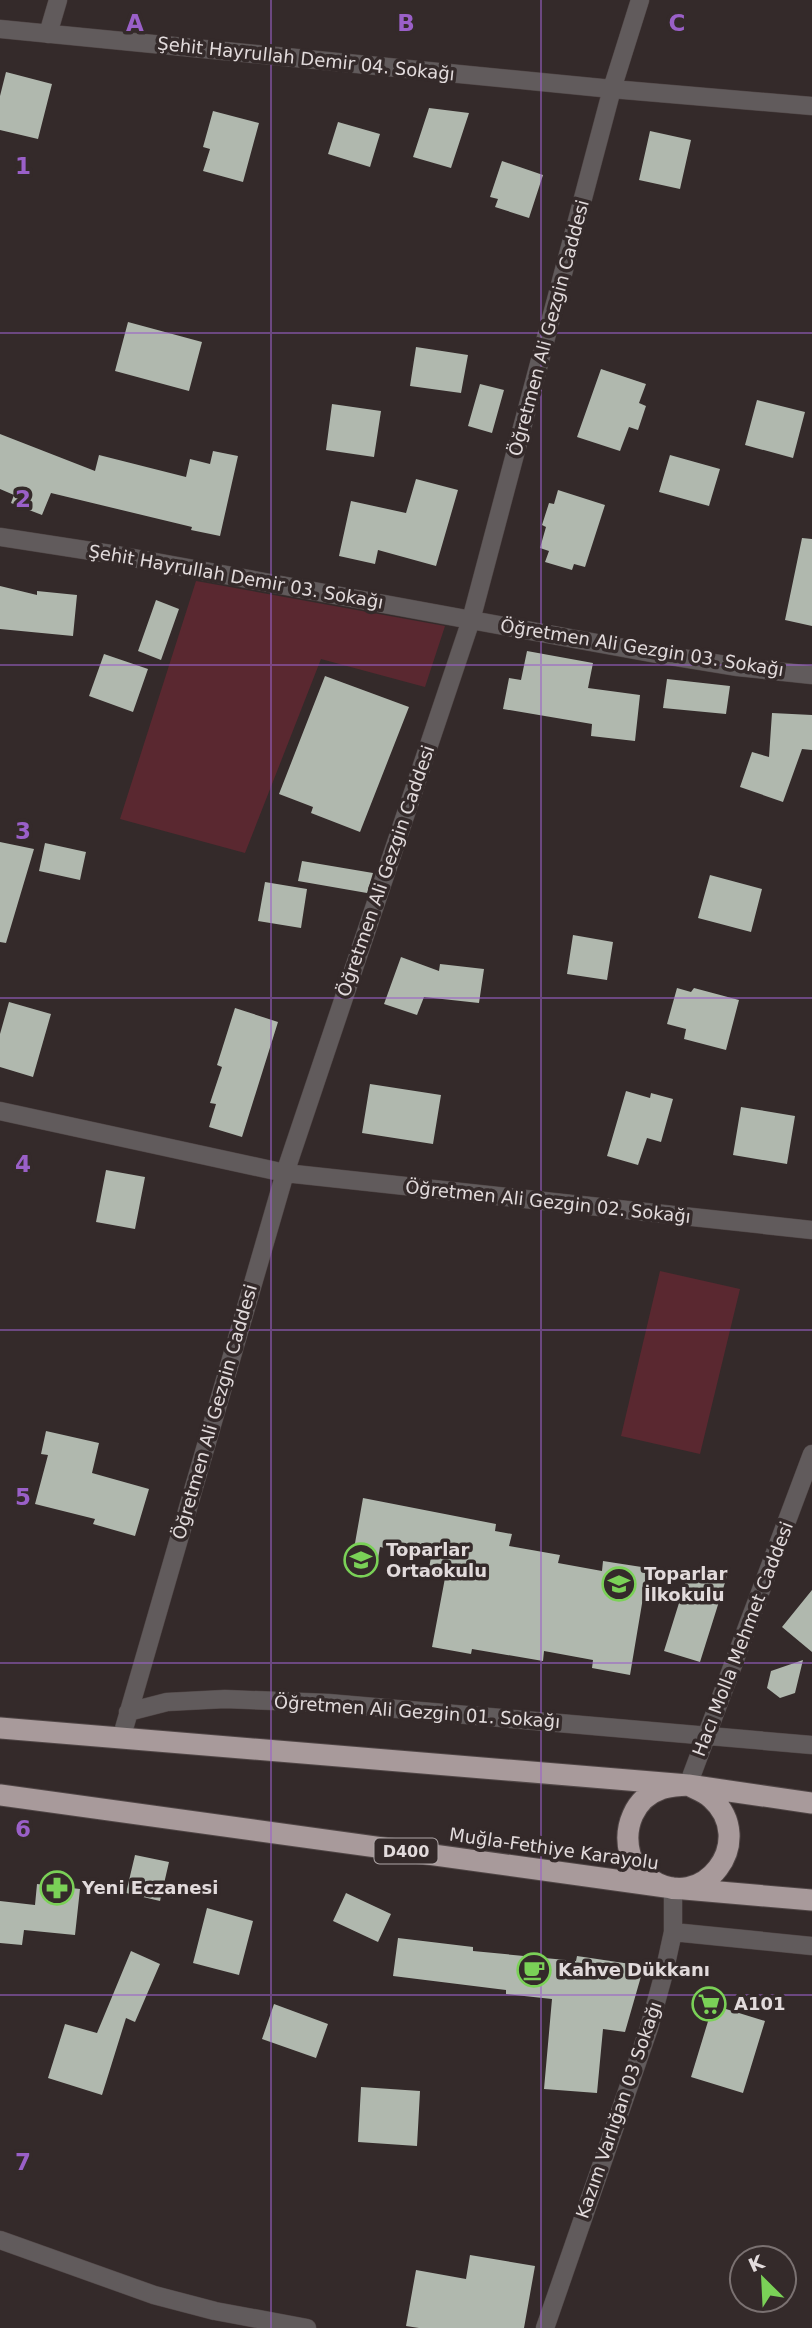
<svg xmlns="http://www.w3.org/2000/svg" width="812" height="2328" viewBox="0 0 812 2328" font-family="'DejaVu Sans',sans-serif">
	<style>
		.green { fill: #5a2830 }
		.building { fill: #b0b8ae }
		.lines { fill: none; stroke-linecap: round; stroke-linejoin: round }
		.minor-casing { stroke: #504646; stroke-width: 19 }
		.highway-casing { stroke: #504646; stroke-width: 23 }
		.minor { stroke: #615b5c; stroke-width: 18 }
		.highway { stroke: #a89a9b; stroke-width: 21 }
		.grid { fill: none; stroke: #9a60c8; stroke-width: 2; stroke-opacity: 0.55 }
		.labels { text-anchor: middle; stroke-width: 7; stroke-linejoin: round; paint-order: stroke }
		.shield { fill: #342a2a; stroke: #aea6a7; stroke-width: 2 }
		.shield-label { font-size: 16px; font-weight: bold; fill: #e2dbdc }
		.street-label { font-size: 18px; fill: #e2dbdc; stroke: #342a2a }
		.poi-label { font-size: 18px; font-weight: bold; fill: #e2dbdc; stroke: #342a2a; text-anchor: start }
		.grid-label { font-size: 23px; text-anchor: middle; font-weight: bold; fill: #9a60c8; stroke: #342a2a; stroke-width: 7; stroke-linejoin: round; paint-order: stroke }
	</style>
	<rect width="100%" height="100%" fill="#342a2a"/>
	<path class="green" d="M 196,581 L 445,626 L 425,687 L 321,659 L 245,853 L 120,819 Z
		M 660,1271 L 740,1289 L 700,1454 L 621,1436 Z"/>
	<path class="building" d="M 6,72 L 52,84 L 38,139 L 0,130 L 0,96 Z
		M 429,108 L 469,113 L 451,168 L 413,157 Z
		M 213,111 L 259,123 L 243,182 L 203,171 L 210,149 L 203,147 Z
		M 338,122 L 380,134 L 370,167 L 328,154 Z
		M 650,131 L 691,140 L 680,189 L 639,180 Z
		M 502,161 L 543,175 L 529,218 L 495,207 L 498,199 L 490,197 Z
		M 128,322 L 202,342 L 189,391 L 115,371 Z
		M 416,347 L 468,355 L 461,393 L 410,386 Z
		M 601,369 L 646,384 L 639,403 L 646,406 L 638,430 L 629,427 L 620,451 L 577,437 Z
		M 480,384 L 504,390 L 492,433 L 468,426 Z
		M 757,400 L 805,412 L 793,458 L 745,445 Z
		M 332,404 L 381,411 L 374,457 L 326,450 Z
		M 0,434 L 95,471 L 99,455 L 186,477 L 190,459 L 210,464 L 213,451 L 238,456 L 220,536 L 191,530 L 192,527 L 51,493 L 42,515 L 11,503 L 14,495 L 0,489 Z
		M 670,455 L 720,469 L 709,506 L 659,492 Z
		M 416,479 L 458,490 L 436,566 L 378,550 L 375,564 L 339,556 L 351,501 L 406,513 Z
		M 558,490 L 605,505 L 585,567 L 574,564 L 572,570 L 545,562 L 549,551 L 540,548 L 546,527 L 542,525 L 549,503 L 554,504 Z
		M 802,538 L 812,539 L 812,626 L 785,620 Z
		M 0,586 L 37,595 L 37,591 L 77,595 L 73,636 L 0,629 Z
		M 156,600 L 179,609 L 161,660 L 138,651 Z
		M 527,651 L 593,663 L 588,688 L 640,695 L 635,741 L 591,736 L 592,724 L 503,709 L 509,678 L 521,680 Z
		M 104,654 L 148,669 L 133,712 L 89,696 Z
		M 325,676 L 409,707 L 360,832 L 311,813 L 313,807 L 279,794 Z
		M 667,679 L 730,686 L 726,714 L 663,708 Z
		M 772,713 L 812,715 L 812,750 L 802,749 L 783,802 L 740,787 L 752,752 L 769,757 Z
		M 0,842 L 34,849 L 6,943 L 0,942 Z
		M 45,843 L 86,852 L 80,880 L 39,871 Z
		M 302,861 L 373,873 L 367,893 L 298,881 Z
		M 710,875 L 762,889 L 751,932 L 698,918 Z
		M 265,882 L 307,889 L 301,928 L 258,921 Z
		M 573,935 L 613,942 L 607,980 L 567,974 Z
		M 401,957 L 439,971 L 440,964 L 484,969 L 479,1003 L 424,997 L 417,1015 L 384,1004 Z
		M 677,988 L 691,992 L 694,988 L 739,1000 L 726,1050 L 684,1039 L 686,1029 L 667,1024 Z
		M 9,1002 L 51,1014 L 33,1077 L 0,1067 L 0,1034 Z
		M 235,1008 L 278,1022 L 242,1137 L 209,1127 L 216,1104 L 210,1103 L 222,1067 L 217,1065 Z
		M 370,1084 L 441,1095 L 433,1144 L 362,1133 Z
		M 626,1091 L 650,1098 L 651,1093 L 673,1099 L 661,1142 L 647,1138 L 638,1165 L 607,1156 Z
		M 741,1107 L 795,1116 L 787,1164 L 733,1155 Z
		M 106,1170 L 145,1177 L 135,1229 L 96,1222 Z
		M 46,1431 L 99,1443 L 92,1473 L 149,1489 L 135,1536 L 93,1524 L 95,1519 L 35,1504 L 48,1455 L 41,1454 Z
		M 363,1498 L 496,1524 L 495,1531 L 512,1534 L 509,1546 L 560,1555 L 558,1563 L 602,1571 L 603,1561 L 648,1568 L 630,1675 L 592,1668 L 593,1660 L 544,1651 L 543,1661 L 472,1649 L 471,1654 L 432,1647 L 445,1578 L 428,1574 L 431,1557 L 380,1547 L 377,1565 L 352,1560 Z
		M 705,1566 L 728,1573 L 700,1662 L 664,1651 L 689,1571 L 702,1575 Z
		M 812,1590 L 812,1652 L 782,1627 Z
		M 803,1660 L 795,1693 L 780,1698 L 767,1688 L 771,1671 Z
		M 135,1855 L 169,1862 L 160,1901 L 126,1893 Z
		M 37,1884 L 80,1889 L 75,1935 L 24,1930 L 22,1945 L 0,1943 L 0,1901 L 35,1905 Z
		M 346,1893 L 391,1914 L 378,1942 L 333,1921 Z
		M 207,1908 L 253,1921 L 239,1975 L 193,1963 Z
		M 398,1938 L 473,1947 L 473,1951 L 576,1961 L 577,1956 L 644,1966 L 625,2032 L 603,2029 L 597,2093 L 544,2089 L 552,1999 L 506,1994 L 506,1990 L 393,1976 Z
		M 131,1951 L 160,1964 L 135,2022 L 126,2018 L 102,2095 L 48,2078 L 65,2024 L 97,2033 Z
		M 274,2004 L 328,2024 L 316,2058 L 262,2039 Z
		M 713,2005 L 765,2021 L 743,2093 L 691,2077 Z
		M 361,2087 L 420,2091 L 417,2146 L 358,2142 Z
		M 470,2255 L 535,2266 L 524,2328 L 419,2328 L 406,2326 L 416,2270 L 466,2279 Z"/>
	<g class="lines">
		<defs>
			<path id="minor" d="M 0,29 L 612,89 L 812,106
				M 48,34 L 58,0
				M 0,537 L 117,555 L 651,653 L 738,667 L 812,675
				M 0,1111 L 285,1173 L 812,1230
				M 128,1712 L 167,1702 L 225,1699 L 328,1703 L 812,1745
				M 121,1739 L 285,1173 L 471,620 L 612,89 L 640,0
				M 688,1785 L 812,1454
				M 673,1932 L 812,1946
				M 0,2240 L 154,2295 L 215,2311 L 307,2328
				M 545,2328 L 649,2028 L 664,1973 L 673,1932 L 673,1888"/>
			<path id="highway" d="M 0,1728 L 688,1785 L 812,1803
				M 688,1785 C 695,1789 705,1792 711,1798 C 759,1841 702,1915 650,1879 C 641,1873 633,1864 630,1854 C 623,1828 634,1798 661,1789 C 669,1786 679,1786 688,1785 Z
				M 0,1795 L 673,1888 L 812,1900"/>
		</defs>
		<use href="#minor" class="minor-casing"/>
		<use href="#highway" class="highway-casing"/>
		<use href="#minor" class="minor"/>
		<use href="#highway" class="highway"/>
	</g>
	<path class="grid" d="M 271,0 L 271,2328M 541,0 L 541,2328M 0,333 L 812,333M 0,665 L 812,665M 0,998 L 812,998M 0,1330 L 812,1330M 0,1663 L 812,1663M 0,1995 L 812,1995"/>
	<defs>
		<symbol id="school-ring" viewBox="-11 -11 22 22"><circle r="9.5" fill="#342a2a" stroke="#7ad157" stroke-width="1.5"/><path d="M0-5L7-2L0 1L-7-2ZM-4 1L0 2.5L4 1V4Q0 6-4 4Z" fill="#7ad157"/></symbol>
		<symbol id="pharmacy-ring" viewBox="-11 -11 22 22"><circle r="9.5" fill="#342a2a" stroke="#7ad157" stroke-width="1.5"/><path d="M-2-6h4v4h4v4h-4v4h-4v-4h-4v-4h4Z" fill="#7ad157"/></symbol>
		<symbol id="cafe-ring" viewBox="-11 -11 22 22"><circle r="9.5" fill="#342a2a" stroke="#7ad157" stroke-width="1.5"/><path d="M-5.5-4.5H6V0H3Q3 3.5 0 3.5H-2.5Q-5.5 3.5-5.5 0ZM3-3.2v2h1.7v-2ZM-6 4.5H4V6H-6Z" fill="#7ad157"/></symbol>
		<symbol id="supermarket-ring" viewBox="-11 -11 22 22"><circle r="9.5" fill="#342a2a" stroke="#7ad157" stroke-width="1.5"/><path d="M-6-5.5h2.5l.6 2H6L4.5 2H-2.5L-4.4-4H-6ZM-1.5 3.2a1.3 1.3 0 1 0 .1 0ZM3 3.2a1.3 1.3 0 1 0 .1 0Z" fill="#7ad157"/></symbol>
	</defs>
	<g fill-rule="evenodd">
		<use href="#school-ring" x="342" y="1541" width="38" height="38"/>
		<use href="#school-ring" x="600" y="1565" width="38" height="38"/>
		<use href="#pharmacy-ring" x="38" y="1869" width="38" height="38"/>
		<use href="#cafe-ring" x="515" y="1951" width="38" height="38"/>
		<use href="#supermarket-ring" x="690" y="1985" width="38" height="38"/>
	</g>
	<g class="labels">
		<rect class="shield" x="374.5" y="1838.5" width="63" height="25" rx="5"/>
		<g class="shield-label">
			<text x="406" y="1857">D400</text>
		</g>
		<g class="street-label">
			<text transform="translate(306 59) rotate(6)" y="6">Şehit Hayrullah Demir 04. Sokağı</text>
			<text transform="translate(549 328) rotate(-75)" y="6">Öğretmen Ali Gezgin Caddesi</text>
			<text transform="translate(236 577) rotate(10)" y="6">Şehit Hayrullah Demir 03. Sokağı</text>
			<text transform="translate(642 648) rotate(9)" y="6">Öğretmen Ali Gezgin 03. Sokağı</text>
			<text transform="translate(386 871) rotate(-71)" y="6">Öğretmen Ali Gezgin Caddesi</text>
			<text transform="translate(548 1202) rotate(6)" y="6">Öğretmen Ali Gezgin 02. Sokağı</text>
			<text transform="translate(215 1412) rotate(-74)" y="6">Öğretmen Ali Gezgin Caddesi</text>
			<text transform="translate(743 1639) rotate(-69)" y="6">Hacı Molla Mehmet Caddesi</text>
			<text transform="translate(417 1712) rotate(4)" y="6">Öğretmen Ali Gezgin 01. Sokağı</text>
			<text transform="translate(554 1849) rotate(8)" y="6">Muğla-Fethiye Karayolu</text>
			<text transform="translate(619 2110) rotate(-71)" y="6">Kazım Varlığan 03 Sokağı</text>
		</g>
		<g class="poi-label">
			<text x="386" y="1556">Toparlar<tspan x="386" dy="21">Ortaokulu</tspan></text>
			<text x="644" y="1580">Toparlar<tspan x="644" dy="21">İlkokulu</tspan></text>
			<text x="82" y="1894">Yeni Eczanesi</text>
			<text x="558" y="1976">Kahve Dükkanı</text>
			<text x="734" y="2010">A101</text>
		</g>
	</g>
	<g class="grid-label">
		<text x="135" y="31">A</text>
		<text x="406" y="31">B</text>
		<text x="677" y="31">C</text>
		<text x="23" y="174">1</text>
		<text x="23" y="507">2</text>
		<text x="23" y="839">3</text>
		<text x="23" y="1172">4</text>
		<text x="23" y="1505">5</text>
		<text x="23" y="1837">6</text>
		<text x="23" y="2170">7</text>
	</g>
	<g transform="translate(763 2279) rotate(336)"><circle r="33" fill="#342a2a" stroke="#7a7171" stroke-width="2"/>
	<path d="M0-5L12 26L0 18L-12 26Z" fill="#7ad157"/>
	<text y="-10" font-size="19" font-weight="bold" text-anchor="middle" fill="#e2dbdc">K</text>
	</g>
</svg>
